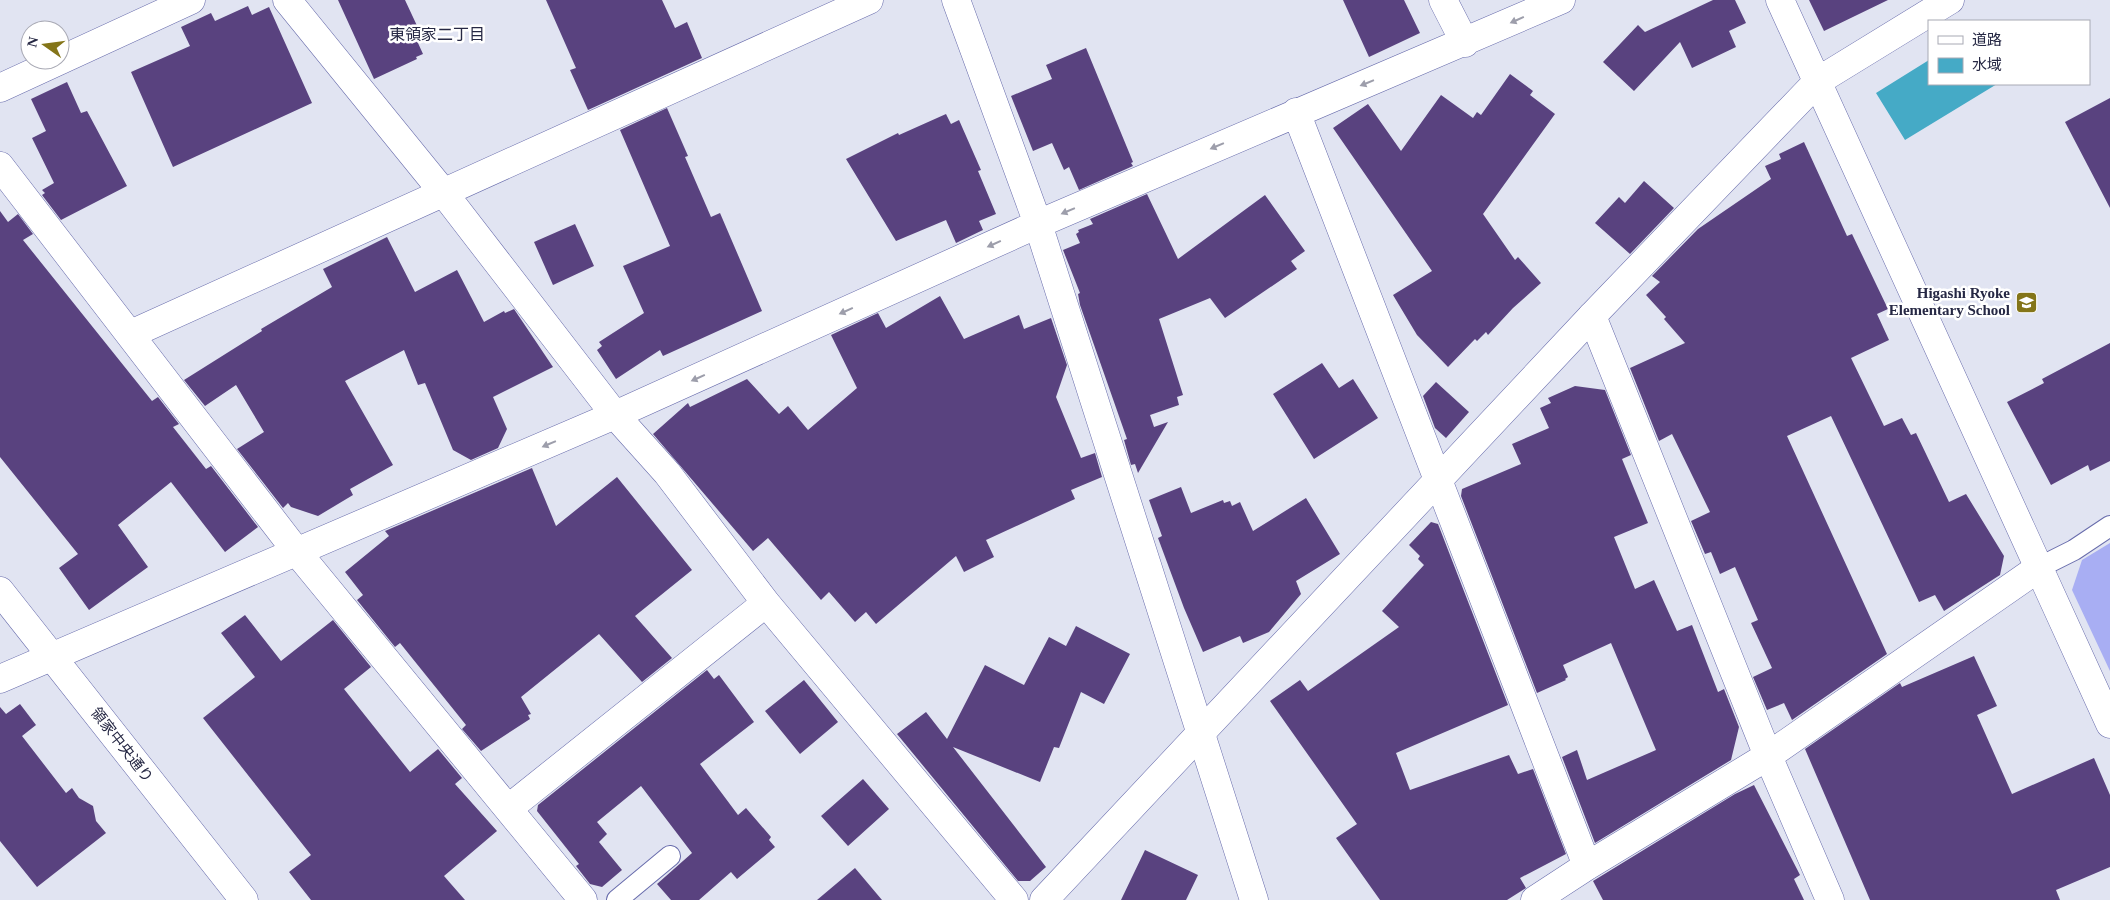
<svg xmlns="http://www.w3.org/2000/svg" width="2110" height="900" viewBox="0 0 2110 900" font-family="'Times New Roman','Noto Sans JP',serif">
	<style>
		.green { fill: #a8aef3 }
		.water { fill: #45aac6 }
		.building { fill: #59427f }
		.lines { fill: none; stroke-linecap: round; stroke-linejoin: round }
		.lane-casing { stroke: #686cac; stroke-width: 22 }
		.street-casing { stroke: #686cac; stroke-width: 29 }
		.secondary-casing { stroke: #686cac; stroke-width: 29 }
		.lane { stroke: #fff; stroke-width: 20 }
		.street { stroke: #fff; stroke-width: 28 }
		.secondary { stroke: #fff; stroke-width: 28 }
		.oneway { fill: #9d9eab }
		.labels { text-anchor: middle; stroke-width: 5; stroke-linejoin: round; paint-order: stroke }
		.poi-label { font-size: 15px; font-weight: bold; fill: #262844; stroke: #fff; text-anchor: end }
		.street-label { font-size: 15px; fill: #262844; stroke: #fff }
		.neighbourhood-label { font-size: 16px; fill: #262844; stroke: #fff }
	</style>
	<rect width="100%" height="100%" fill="#e1e4f2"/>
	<path class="green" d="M 2110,543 L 2110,671 L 2072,590 L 2082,560 Z"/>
	<path class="water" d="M 1929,60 L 1929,84 L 1997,84 L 1905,140 L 1876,93 Z"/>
	<path class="building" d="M 338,0 L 405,0 L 419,30 L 413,32 L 423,54 L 416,57 L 417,59 L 374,79 Z
		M 546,0 L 662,0 L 675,28 L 687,22 L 702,58 L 588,110 L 570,70 L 576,68 Z
		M 1343,0 L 1404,0 L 1420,33 L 1369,57 Z
		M 1713,0 L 1735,0 L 1746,23 L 1729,31 L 1736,47 L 1692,68 L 1680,42 L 1634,91 L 1603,62 L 1638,25 L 1645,32 Z
		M 1809,0 L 1888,0 L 1824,31 Z
		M 248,6 L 252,15 L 269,7 L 312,103 L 173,167 L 131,72 L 190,46 L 181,27 L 211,13 L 215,21 Z
		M 1086,48 L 1133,162 L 1131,163 L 1133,166 L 1079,190 L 1069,167 L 1064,170 L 1052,143 L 1033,151 L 1011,96 L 1052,79 L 1046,65 Z
		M 1510,74 L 1533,91 L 1530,95 L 1555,114 L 1483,214 L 1515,260 L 1518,257 L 1541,283 L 1513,308 L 1488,335 L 1486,332 L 1477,341 L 1475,339 L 1448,367 L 1417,335 L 1393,295 L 1432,271 L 1333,128 L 1368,104 L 1401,151 L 1441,95 L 1473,118 L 1477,112 L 1481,115 Z
		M 67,82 L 81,113 L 87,111 L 127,186 L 61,220 L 42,195 L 45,193 L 42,190 L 54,183 L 32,138 L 46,131 L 31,99 Z
		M 2110,98 L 2110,208 L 2065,122 Z
		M 667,108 L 688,156 L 685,157 L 711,217 L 720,213 L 762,311 L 663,356 L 660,350 L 616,379 L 597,350 L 602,346 L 599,342 L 644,313 L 623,266 L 670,246 L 620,130 Z
		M 946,114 L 951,124 L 959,120 L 981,170 L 978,171 L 996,214 L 979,221 L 983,230 L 956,243 L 946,220 L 896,241 L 846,159 L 898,133 L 899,135 Z
		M 1804,142 L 1847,236 L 1852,234 L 1888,309 L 1877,314 L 1889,340 L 1851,358 L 1884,426 L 1902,418 L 1911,435 L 1916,433 L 1949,502 L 1966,494 L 2004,556 L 2000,575 L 1944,611 L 1935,595 L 1919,602 L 1831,416 L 1787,436 L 1887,654 L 1792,720 L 1784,703 L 1767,710 L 1753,677 L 1772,668 L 1751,623 L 1758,620 L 1735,567 L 1720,574 L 1711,552 L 1705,554 L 1691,521 L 1710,512 L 1672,434 L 1659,441 L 1630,368 L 1685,343 L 1664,319 L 1666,317 L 1646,295 L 1660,282 L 1652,276 L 1698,229 L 1771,179 L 1765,166 L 1781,159 L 1779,154 Z
		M 1644,181 L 1674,208 L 1630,254 L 1595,223 L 1619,197 L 1625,203 Z
		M 1147,194 L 1178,259 L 1265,195 L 1305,251 L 1291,261 L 1297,269 L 1225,318 L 1210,298 L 1159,319 L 1183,395 L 1177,397 L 1179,405 L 1150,415 L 1154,427 L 1168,422 L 1138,473 L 1135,464 L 1131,465 L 1124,440 L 1127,439 L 1080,305 L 1078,294 L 1080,293 L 1063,250 L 1080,243 L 1076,234 L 1079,232 L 1078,230 L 1093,224 L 1090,219 Z
		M 0,211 L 8,222 L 18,214 L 33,234 L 23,240 L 152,401 L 158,397 L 179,424 L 173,427 L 206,469 L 211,466 L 258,527 L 225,552 L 171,482 L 118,525 L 148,567 L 89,610 L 59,568 L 78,554 L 0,457 Z
		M 575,224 L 594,266 L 553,285 L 534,242 Z
		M 387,237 L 415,292 L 457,270 L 484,322 L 504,311 L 505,313 L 514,309 L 553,367 L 493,397 L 507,429 L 498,448 L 471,460 L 453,450 L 425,383 L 418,385 L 404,350 L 345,381 L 393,465 L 350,489 L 353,495 L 318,516 L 291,507 L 288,503 L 283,508 L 237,449 L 264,432 L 236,385 L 205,406 L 184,380 L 262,331 L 261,329 L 332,287 L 323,269 Z
		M 940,296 L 964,339 L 1019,315 L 1024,329 L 1051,318 L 1067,365 L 1056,397 L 1081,458 L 1095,453 L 1102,477 L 1071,490 L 1075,499 L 986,540 L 994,557 L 964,572 L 956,556 L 876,624 L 866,612 L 855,622 L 829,592 L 821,600 L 768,538 L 753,551 L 653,434 L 688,403 L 690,407 L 747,379 L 779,414 L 788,406 L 808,430 L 857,388 L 831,335 L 878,313 L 886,328 Z
		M 2110,343 L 2110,461 L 2090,471 L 2088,465 L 2051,485 L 2007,402 L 2044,383 L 2042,379 Z
		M 1322,363 L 1339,388 L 1353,379 L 1378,418 L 1314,459 L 1273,394 Z
		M 1436,382 L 1469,412 L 1446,438 L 1435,428 L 1423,396 Z
		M 1575,386 L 1605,390 L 1631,455 L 1622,459 L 1648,523 L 1614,537 L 1635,589 L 1654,580 L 1677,631 L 1692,625 L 1718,692 L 1724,689 L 1739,727 L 1731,760 L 1595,843 L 1562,757 L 1577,750 L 1587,780 L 1656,750 L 1611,643 L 1563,665 L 1568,677 L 1565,679 L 1566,680 L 1537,693 L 1461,496 L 1462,489 L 1521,464 L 1512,444 L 1549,428 L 1540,408 L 1551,403 L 1548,398 Z
		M 532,468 L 556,526 L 617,477 L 692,570 L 635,616 L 672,658 L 642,682 L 599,634 L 521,697 L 531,714 L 528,715 L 530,719 L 481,751 L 462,729 L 466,725 L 400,643 L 395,647 L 357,600 L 363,595 L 345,572 L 389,536 L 385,531 Z
		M 1181,487 L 1191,513 L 1223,500 L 1224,503 L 1230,501 L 1232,506 L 1240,502 L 1253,531 L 1306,498 L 1340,554 L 1296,581 L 1301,594 L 1269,632 L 1243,643 L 1240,636 L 1203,652 L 1184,608 L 1158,538 L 1162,536 L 1149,500 Z
		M 1431,522 L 1438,524 L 1508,705 L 1396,753 L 1410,790 L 1509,755 L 1518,774 L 1533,769 L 1566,854 L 1520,878 L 1526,888 L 1507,900 L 1380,900 L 1336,838 L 1357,824 L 1270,701 L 1300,680 L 1308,691 L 1399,627 L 1382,611 L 1424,565 L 1418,559 L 1420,556 L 1409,545 Z
		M 245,615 L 281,661 L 333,620 L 371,667 L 344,689 L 410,772 L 438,749 L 462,778 L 455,784 L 497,831 L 444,876 L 465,900 L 311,900 L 289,872 L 311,855 L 203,718 L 255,677 L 221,633 Z
		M 1076,626 L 1130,654 L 1104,704 L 1081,692 L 1059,748 L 1054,747 L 1040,782 L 953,747 L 1046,867 L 1030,881 L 1018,881 L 897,734 L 926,712 L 947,739 L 985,665 L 1024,685 L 1049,637 L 1066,646 Z
		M 1974,656 L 1997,706 L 1977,715 L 2012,794 L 2094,758 L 2110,795 L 2110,867 L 2056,890 L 2060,900 L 1870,900 L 1805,749 L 1900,683 L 1902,687 Z
		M 707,670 L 714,679 L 719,675 L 754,722 L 700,764 L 738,815 L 746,808 L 771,837 L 769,840 L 775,847 L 737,879 L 731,872 L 699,900 L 671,900 L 657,884 L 692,853 L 641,786 L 597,822 L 607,834 L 599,842 L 622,870 L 602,887 L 590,884 L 576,866 L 579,864 L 537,811 L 538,805 Z
		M 804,680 L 838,722 L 800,754 L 765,711 Z
		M 20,704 L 36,725 L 22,736 L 66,793 L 72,788 L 79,798 L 93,806 L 96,821 L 106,833 L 37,887 L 0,841 L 0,707 L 6,714 Z
		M 863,779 L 889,809 L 848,846 L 821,816 Z
		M 1754,785 L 1800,875 L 1794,879 L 1804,900 L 1603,900 L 1593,881 L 1735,794 Z
		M 1145,850 L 1198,875 L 1186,900 L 1121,900 Z
		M 855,868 L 882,900 L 817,900 Z"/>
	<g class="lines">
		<defs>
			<path id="lane" d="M 2040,567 L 2074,550 L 2110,526
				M 617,900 L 670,856"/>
			<path id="street" d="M 287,0 L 443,192 L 615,415 L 667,473 L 766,603 L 1014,900
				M 956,0 L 1038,224 L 1254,900
				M 1443,0 L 1465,43
				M 1296,112 L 1587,866
				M 0,166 L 297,552 L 583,900
				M 1592,316 L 1768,756 L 1830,900
				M 131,334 L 869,0
				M 0,679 L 615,415 L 1038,224 L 1561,0
				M 509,808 L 766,603
				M 1535,900 L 1587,866 L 1768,756 L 2040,567"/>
			<path id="secondary" d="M 1780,0 L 2110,724
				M 0,88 L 191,0
				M 0,591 L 244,900
				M 1044,900 L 1592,316 L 1818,81 L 1950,0"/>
		</defs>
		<use href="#lane" class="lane-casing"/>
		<use href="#street" class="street-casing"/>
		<use href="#secondary" class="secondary-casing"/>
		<use href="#lane" class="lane"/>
		<use href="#street" class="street"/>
		<use href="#secondary" class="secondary"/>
	</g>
	<defs><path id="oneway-solid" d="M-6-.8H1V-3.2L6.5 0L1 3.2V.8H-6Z" transform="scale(1.25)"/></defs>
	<g class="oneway">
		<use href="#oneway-solid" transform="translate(1517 20) rotate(156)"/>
		<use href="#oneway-solid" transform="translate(1367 83) rotate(158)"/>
		<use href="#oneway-solid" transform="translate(1217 146) rotate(157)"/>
		<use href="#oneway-solid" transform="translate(1068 211) rotate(157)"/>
		<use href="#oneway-solid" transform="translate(994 244) rotate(156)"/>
		<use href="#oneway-solid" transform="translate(846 311) rotate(156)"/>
		<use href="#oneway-solid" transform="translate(698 378) rotate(156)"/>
		<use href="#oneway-solid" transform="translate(549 444) rotate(157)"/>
	</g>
	<defs>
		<symbol id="school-square" viewBox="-11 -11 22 22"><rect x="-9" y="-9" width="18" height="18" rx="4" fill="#847519" stroke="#fff"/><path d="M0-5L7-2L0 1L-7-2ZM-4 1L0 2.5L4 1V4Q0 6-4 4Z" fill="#fff"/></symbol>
	</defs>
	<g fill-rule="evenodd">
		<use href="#school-square" x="2014" y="290" width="25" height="25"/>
	</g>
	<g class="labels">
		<g class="poi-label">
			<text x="2010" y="298">Higashi Ryoke<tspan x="2010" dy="17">Elementary School</tspan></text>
		</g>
		<g class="street-label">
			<text transform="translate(122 745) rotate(52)" y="5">領家中央通り</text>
		</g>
		<g class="neighbourhood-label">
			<text x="437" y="40">東領家二丁目</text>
		</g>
	</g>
	<rect x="1928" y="20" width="162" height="65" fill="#ffffff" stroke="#a8a9b4"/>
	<rect x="1938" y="36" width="25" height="8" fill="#ffffff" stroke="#a8a9b4"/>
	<text x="1972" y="45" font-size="15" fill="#262844">道路</text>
	<rect x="1938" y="58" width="25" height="15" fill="#45aac6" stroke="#a8a9b4"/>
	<text x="1972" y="70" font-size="15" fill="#262844">水域</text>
	<g transform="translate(45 45) rotate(284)"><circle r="24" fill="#ffffff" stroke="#a8a9b4"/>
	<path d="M0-4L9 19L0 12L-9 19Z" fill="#847519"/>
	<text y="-8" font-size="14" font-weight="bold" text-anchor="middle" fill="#262844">N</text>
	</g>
</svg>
